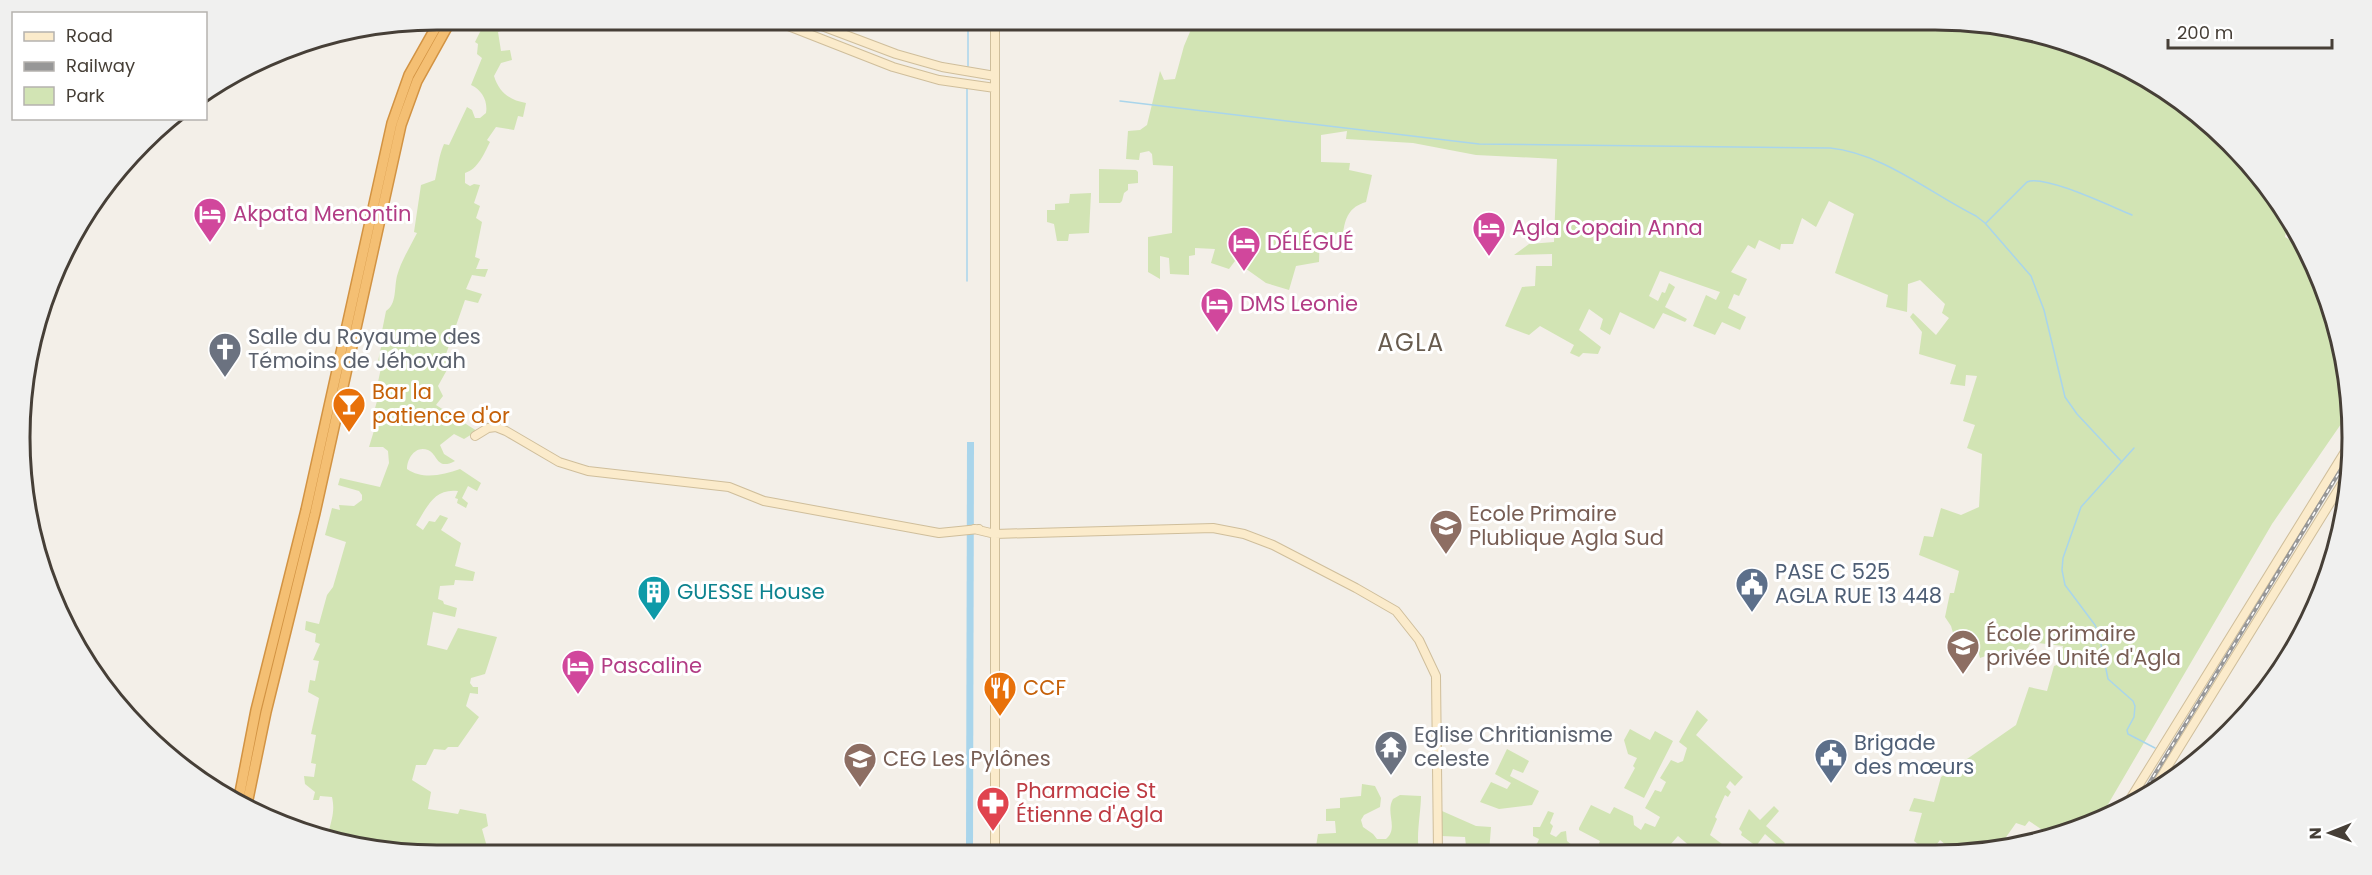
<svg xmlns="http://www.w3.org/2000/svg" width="2372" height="875" viewBox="0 0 2372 875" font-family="Poppins,sans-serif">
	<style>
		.green { fill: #d2e4b4 }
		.water { fill: #a9d5eb }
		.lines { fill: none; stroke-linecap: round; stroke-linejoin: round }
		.stream { stroke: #a9d5eb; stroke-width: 1.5 }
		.secondary-casing { stroke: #cfbe9b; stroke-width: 10 }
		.highway-casing { stroke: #d29343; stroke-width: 12 }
		.secondary { stroke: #fbebcb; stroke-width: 8 }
		.highway { stroke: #f4bf73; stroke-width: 9 }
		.rail-casing { stroke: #979797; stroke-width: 4 }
		.rail { stroke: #fff; stroke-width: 1.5; stroke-dasharray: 4.5; stroke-linecap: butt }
		.labels { text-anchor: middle; stroke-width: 6; stroke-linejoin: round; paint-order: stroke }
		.hotel-label { font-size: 21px; fill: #b23c85; stroke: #fff; text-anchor: start }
		.worship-label { font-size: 21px; fill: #5b616d; stroke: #fff; text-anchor: start }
		.food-label { font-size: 21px; fill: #c56008; stroke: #fff; text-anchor: start }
		.education-label { font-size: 21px; fill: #785e54; stroke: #fff; text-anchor: start }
		.service-label { font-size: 21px; fill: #4e5e75; stroke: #fff; text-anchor: start }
		.culture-label { font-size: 21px; fill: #0d838f; stroke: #fff; text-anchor: start }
		.health-label { font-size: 21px; fill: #be3a42; stroke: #fff; text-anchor: start }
		.quarter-label { font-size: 24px; letter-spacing: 1.5px; fill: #685c4f; stroke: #fff }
		.rim { fill: none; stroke: #463f37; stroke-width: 3 }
	</style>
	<rect width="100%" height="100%" fill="#f3efe8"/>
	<path class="green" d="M 486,20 L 517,20 L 518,25 L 498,32 L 501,51 L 510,50 L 512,60 L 501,63 L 494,76 C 499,92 509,100 526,103 L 523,117 L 518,116 L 514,130 L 496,127 L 487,140 L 490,142 C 484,154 478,169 465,173 L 465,183 L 470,186 L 474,184 L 480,185 L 474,203 L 480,206 L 476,218 L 482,222 L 475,257 L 480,259 L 476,269 L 488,269 L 485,277 L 472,275 L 466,289 L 482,294 L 478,303 L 465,300 L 446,354 L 453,359 L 438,386 L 443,396 L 436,405 L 477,431 L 464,439 L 454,434 L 440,445 L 444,454 L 455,461 C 436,471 438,454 428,450 C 415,445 407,459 407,469 C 423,480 443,475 460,469 L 481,483 L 477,491 L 468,486 L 462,498 L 468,503 L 466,508 L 457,503 L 458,499 L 455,498 L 458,491 C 434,488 427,507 416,525 L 423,530 L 429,521 L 435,522 L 440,515 L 448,518 L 441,530 L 461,543 L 455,566 L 475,572 L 473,581 L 455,580 L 454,585 L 440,586 L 438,599 L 443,601 L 444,604 L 457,608 L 455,617 L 433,612 L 427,645 L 447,650 L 458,628 L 497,637 L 485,674 L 471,678 L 470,683 L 473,687 L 478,687 L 478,694 L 470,693 L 466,706 L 479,717 L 458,747 L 448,747 L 445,750 L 434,749 L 426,765 L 416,765 L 412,780 L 431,792 L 428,809 L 458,814 L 460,809 L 486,814 L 488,826 L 482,829 L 487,847 L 504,847 L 506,855 L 437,855 L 329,841 L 320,838 L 321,833 L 329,831 C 332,818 335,811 332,797 L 320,796 L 319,800 L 313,800 L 315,792 L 305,784 L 304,776 L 314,777 L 316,764 L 311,763 L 316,735 L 311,734 L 319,698 L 308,692 L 310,680 L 315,681 L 319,661 L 313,660 L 320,644 L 315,642 L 316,634 L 305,630 L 306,621 L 319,624 L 327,595 L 333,587 L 346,542 L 325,535 L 332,508 L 340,510 L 339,505 L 354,506 L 362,500 L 362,495 L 359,491 L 338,485 L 340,478 L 380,487 L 389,463 L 388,451 L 383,447 L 369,447 L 376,424 L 371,422 L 382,384 L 378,382 L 381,368 L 377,366 L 381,347 L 385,346 L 387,337 L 381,336 L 386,311 C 397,304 394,288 397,276 C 401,261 410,247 417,233 L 414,232 L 421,185 L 435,180 C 438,167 439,155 444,144 L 449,145 L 467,107 L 472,110 L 475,118 L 480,118 L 486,113 C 488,101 482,90 471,85 L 482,58 L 477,54 L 478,44 L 475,42 Z
		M 1195,20 L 1934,20 L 2043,34 L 2120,63 L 2189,106 L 2249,162 L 2289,218 L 2285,237 L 2306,250 L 2330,303 L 2349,383 L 2350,411 L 2272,524 L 2100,818 L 2045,835 L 2041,829 L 2029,821 L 2025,826 L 2016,823 L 1997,850 L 1989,852 L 1954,852 L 1940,840 L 1931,852 L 1928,852 L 1914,841 L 1922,813 L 1909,811 L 1914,798 L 1934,802 L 1941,777 L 2016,725 L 2029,687 L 2047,691 L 2054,666 L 2060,664 L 2063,646 L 2031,642 L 2027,650 L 2018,649 L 2012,655 L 1997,652 L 1980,658 L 1977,646 L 1959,653 L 1951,626 L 1945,617 L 1950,593 L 1954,593 L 1959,571 L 1919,555 L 1924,536 L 1933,537 L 1941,508 L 1961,515 L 1979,507 L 1982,454 L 1967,448 L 1975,425 L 1963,421 L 1977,376 L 1966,375 L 1965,386 L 1950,384 L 1956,365 L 1919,354 L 1922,332 L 1910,317 L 1913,313 L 1936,335 L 1949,318 L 1942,313 L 1945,304 L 1920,280 L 1908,284 L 1907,312 L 1886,307 L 1888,295 L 1835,273 L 1854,214 L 1829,201 L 1816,227 L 1802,218 L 1793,244 L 1781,244 L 1780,250 L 1759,240 L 1755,249 L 1748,245 L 1731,272 L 1747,279 L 1739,296 L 1734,294 L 1728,308 L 1746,317 L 1740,330 L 1722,322 L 1715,335 L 1693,326 L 1706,295 L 1716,300 L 1720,292 L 1660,271 L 1649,296 L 1658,301 L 1662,292 L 1665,293 L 1669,283 L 1675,287 L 1665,307 L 1687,319 L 1685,322 L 1663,313 L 1654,329 L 1620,312 L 1610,335 L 1600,329 L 1603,319 L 1589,309 L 1579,330 L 1601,347 L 1598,354 L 1583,353 L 1579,357 L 1570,353 L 1574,345 L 1540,326 L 1529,335 L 1505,326 L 1522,287 L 1535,286 L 1536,266 L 1552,266 L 1552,254 L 1514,255 L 1529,244 L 1554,242 L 1557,159 L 1476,155 L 1413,143 L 1346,139 L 1347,131 L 1321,135 L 1321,162 L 1350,163 L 1349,170 L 1372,175 L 1366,202 C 1349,207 1345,218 1343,234 L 1320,234 L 1319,262 L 1296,266 L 1289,290 L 1266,283 L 1235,261 L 1229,269 L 1211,263 L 1215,249 L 1195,248 L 1195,255 L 1189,256 L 1189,275 L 1170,274 L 1169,258 L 1160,256 L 1160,279 L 1148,272 L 1148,237 L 1172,233 L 1173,166 L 1153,165 L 1152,154 L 1149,151 L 1140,153 L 1139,160 L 1126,159 L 1128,131 L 1140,130 L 1147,125 L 1160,71 L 1164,80 L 1175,79 L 1184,46 Z
		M 1099,169 L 1136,170 L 1138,172 L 1138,183 L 1128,184 L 1128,190 L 1124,193 L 1122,201 L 1120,203 L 1099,203 Z
		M 1091,193 L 1089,233 L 1069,234 L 1068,241 L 1057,241 L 1054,224 L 1047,222 L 1047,210 L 1055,210 L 1055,204 L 1069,203 L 1070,194 Z
		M 1697,710 L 1708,720 L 1696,735 L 1743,777 L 1735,786 L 1730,781 L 1726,787 L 1731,792 L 1728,797 L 1725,795 L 1715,817 L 1717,819 L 1710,835 L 1722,844 L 1717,853 L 1698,853 L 1678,836 L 1663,853 L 1595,853 L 1600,841 L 1579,830 L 1579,828 L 1591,805 L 1610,814 L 1614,807 L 1633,816 L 1634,825 L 1641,830 L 1645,823 L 1655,827 L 1660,817 L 1645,808 L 1655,790 L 1661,792 L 1666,782 L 1660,778 L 1671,760 L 1678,763 L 1683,761 L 1687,748 L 1679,742 Z
		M 1630,729 L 1650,740 L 1655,731 L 1673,741 L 1644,798 L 1624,788 L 1635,768 L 1633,766 L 1637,758 L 1628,754 L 1624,740 Z
		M 1507,749 L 1529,761 L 1523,773 L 1513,769 L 1510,776 L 1539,791 L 1532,805 L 1499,809 L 1480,802 L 1491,782 L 1507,789 L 1511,783 L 1495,774 Z
		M 1362,784 L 1375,786 L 1381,798 L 1380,807 L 1364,815 L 1361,820 L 1363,827 L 1373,834 L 1377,839 L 1386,839 C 1399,828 1385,813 1393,799 L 1400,795 L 1421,796 C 1421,812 1415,841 1420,853 L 1344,853 L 1342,845 L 1339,846 L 1337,853 L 1315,853 L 1318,834 L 1336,833 L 1335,821 L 1326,821 L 1326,809 L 1340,808 L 1340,798 L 1361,796 Z
		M 1774,806 L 1779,811 L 1766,826 L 1785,843 L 1781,848 L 1765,834 L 1756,846 L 1741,835 L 1742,832 L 1739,829 L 1749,809 L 1760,820 Z
		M 1442,811 L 1476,826 L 1491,827 L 1489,853 L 1447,853 L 1447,847 L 1466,846 L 1465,837 L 1441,836 Z
		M 1548,811 L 1554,813 L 1550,823 L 1553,826 L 1550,834 L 1556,837 L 1561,832 L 1566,831 L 1567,841 L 1572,845 L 1567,853 L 1521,853 C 1526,848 1536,850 1539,839 L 1533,836 L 1533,827 L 1540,827 Z"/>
	<path class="water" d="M 967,442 L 974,442 L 973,854 L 966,854 Z"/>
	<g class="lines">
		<path class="stream" d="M 968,66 L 968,20
			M 1120,101 L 1479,144 L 1830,148 C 1882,153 1930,193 1976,216 L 1985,223 L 2031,276 L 2044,310 L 2065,397 L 2077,414 L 2121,461
			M 1986,223 L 2027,182 C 2044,174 2112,207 2132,215
			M 967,281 L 967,89
			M 2134,448 L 2081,507 L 2063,558 L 2062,570 L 2065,585 L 2095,625 L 2099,634 L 2108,679 L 2133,701 L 2135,706 L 2134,717 L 2127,730 L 2128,734 L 2155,748"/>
		<defs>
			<path id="secondary" d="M 773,20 L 893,67 L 939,80 L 995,88
				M 806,20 L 896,54 L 942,67 L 995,76
				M 475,436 L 488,428 L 496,427 L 506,431 L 559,462 L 588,471 L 729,487 L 764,501 L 939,533 L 979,529
				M 974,529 L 995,534 L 1213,528 L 1244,534 L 1273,545 L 1356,588 L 1396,611 L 1419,640 L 1436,676 L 1438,853
				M 2153,790 L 2351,469
				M 2124,809 L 2351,442
				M 995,854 L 995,20"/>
			<path id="highway" d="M 238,803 L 256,710 L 306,510 L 392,123 L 409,75 L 440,20
				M 246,809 L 266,712 L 315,513 L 401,125 L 417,81 L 451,20"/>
		</defs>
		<use href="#secondary" class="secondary-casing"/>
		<use href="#highway" class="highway-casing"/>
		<use href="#secondary" class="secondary"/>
		<use href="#highway" class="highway"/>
		<defs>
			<path id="rail" d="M 2139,800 L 2351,453"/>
		</defs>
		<use href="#rail" class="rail-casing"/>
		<use href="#rail" class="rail"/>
	</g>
	<defs>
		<symbol id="hotel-pin" viewBox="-11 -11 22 30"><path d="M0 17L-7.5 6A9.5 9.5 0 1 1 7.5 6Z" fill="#d1479c" stroke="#fff"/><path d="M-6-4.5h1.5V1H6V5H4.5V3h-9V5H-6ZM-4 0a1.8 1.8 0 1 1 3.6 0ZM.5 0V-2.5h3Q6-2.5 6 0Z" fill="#fff"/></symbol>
		<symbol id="church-pin" viewBox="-11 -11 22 30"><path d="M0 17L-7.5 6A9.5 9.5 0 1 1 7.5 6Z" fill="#6b7280" stroke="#fff"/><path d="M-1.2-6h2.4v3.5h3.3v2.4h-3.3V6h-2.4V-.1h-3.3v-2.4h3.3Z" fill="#fff"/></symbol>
		<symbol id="bar-pin" viewBox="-11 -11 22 30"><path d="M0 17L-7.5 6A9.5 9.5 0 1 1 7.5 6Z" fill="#e8710a" stroke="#fff"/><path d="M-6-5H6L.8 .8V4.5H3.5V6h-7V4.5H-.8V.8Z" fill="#fff"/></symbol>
		<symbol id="school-pin" viewBox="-11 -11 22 30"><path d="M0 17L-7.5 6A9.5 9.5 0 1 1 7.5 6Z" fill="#8d6e63" stroke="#fff"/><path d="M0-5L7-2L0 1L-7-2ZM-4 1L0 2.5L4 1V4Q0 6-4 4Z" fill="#fff"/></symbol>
		<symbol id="civic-pin" viewBox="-11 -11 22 30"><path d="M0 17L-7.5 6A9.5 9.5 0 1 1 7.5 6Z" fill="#5c6f8a" stroke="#fff"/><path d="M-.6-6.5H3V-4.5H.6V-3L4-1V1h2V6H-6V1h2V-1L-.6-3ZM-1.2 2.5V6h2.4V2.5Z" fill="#fff"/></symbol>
		<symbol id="building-pin" viewBox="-11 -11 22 30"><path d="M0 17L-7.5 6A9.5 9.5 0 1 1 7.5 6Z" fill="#0f9aa8" stroke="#fff"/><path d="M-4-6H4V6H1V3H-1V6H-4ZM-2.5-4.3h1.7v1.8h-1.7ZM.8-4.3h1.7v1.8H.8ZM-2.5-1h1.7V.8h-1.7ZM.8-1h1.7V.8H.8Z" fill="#fff"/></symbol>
		<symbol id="restaurant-pin" viewBox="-11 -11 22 30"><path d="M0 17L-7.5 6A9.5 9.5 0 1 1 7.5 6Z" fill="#e8710a" stroke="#fff"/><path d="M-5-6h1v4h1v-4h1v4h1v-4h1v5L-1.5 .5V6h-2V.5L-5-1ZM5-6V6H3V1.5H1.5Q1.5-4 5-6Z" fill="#fff"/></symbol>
		<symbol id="temple-pin" viewBox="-11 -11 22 30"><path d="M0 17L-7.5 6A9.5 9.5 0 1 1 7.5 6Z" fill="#6b7280" stroke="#fff"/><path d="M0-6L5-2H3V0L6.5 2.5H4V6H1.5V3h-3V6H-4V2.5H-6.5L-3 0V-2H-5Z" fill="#fff"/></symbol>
		<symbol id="university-pin" viewBox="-11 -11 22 30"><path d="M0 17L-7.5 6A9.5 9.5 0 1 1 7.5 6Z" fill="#8d6e63" stroke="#fff"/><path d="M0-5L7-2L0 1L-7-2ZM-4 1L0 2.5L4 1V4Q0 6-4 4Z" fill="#fff"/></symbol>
		<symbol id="pharmacy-pin" viewBox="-11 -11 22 30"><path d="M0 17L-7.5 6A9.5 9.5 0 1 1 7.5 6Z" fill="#e0444e" stroke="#fff"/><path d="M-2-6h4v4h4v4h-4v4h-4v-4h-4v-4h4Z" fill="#fff"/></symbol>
	</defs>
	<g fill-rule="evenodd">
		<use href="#hotel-pin" x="191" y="195" width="38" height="52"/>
		<use href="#hotel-pin" x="1470" y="209" width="38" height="52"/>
		<use href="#hotel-pin" x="1225" y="224" width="38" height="52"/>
		<use href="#hotel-pin" x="1198" y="285" width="38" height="52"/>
		<use href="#church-pin" x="206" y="330" width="38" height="52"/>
		<use href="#bar-pin" x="330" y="385" width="38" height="52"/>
		<use href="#school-pin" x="1427" y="507" width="38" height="52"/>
		<use href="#civic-pin" x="1733" y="565" width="38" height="52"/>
		<use href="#building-pin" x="635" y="573" width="38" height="52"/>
		<use href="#school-pin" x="1944" y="627" width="38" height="52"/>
		<use href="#hotel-pin" x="559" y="647" width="38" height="52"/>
		<use href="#restaurant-pin" x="981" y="669" width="38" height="52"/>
		<use href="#temple-pin" x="1372" y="728" width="38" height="52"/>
		<use href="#civic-pin" x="1812" y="736" width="38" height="52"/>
		<use href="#university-pin" x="841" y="740" width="38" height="52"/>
		<use href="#pharmacy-pin" x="974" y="784" width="38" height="52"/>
	</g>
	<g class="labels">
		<g class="hotel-label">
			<text x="233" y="221">Akpata Menontin</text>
			<text x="1512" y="235">Agla Copain Anna</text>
			<text x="1267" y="250">DÉLÉGUÉ</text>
			<text x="1240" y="311">DMS Leonie</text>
			<text x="601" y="673">Pascaline</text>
		</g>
		<g class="worship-label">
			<text x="248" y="344">Salle du Royaume des<tspan x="248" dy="24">Témoins de Jéhovah</tspan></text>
			<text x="1414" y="742">Eglise Chritianisme<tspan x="1414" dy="24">celeste</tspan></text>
		</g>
		<g class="food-label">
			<text x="372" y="399">Bar la<tspan x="372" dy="24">patience d'or</tspan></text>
			<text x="1023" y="695">CCF</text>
		</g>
		<g class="education-label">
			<text x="1469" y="521">Ecole Primaire<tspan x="1469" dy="24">Plublique Agla Sud</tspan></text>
			<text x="1986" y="641">École primaire<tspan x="1986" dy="24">privée Unité d'Agla</tspan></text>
			<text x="883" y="766">CEG Les Pylônes</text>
		</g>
		<g class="service-label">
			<text x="1775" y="579">PASE C 525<tspan x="1775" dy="24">AGLA RUE 13 448</tspan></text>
			<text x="1854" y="750">Brigade<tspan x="1854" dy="24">des mœurs</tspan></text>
		</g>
		<g class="culture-label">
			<text x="677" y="599">GUESSE House</text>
		</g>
		<g class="health-label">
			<text x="1016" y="798">Pharmacie St<tspan x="1016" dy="24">Étienne d'Agla</tspan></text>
		</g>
		<g class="quarter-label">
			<text x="1411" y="351">AGLA</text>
		</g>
	</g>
	<path d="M0 0H2372V875H0ZM437 30H1935A407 407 0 0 1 2342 437V438A407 407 0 0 1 1935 845H437A407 407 0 0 1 30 438V437A407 407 0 0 1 437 30Z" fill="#f0f0ef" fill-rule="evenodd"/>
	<path class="rim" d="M437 30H1935A407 407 0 0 1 2342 437V438A407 407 0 0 1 1935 845H437A407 407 0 0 1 30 438V437A407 407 0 0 1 437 30Z"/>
	<rect x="12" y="12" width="195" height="108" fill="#ffffff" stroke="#b5b2af" stroke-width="1.5"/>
	<rect x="24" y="32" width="30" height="9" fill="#fbebcb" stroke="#b5b2af" stroke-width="1.5"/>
	<text x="66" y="42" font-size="18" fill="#463f37">Road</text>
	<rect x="24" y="62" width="30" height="9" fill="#979797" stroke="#b5b2af" stroke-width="1.5"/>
	<text x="66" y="72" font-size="18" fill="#463f37">Railway</text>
	<rect x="24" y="87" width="30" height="18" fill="#d2e4b4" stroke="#b5b2af" stroke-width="1.5"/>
	<text x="66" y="102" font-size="18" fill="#463f37">Park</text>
	<g transform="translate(2330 833) rotate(269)" stroke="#ffffff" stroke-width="4.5" paint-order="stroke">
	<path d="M0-4.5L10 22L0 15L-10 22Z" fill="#463f37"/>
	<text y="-9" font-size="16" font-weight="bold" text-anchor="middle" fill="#463f37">N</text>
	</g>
	<path d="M2168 39v9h164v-9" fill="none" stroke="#463f37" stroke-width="3"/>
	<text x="2177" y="39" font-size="18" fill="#463f37" stroke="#ffffff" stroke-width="4.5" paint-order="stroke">200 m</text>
</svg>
